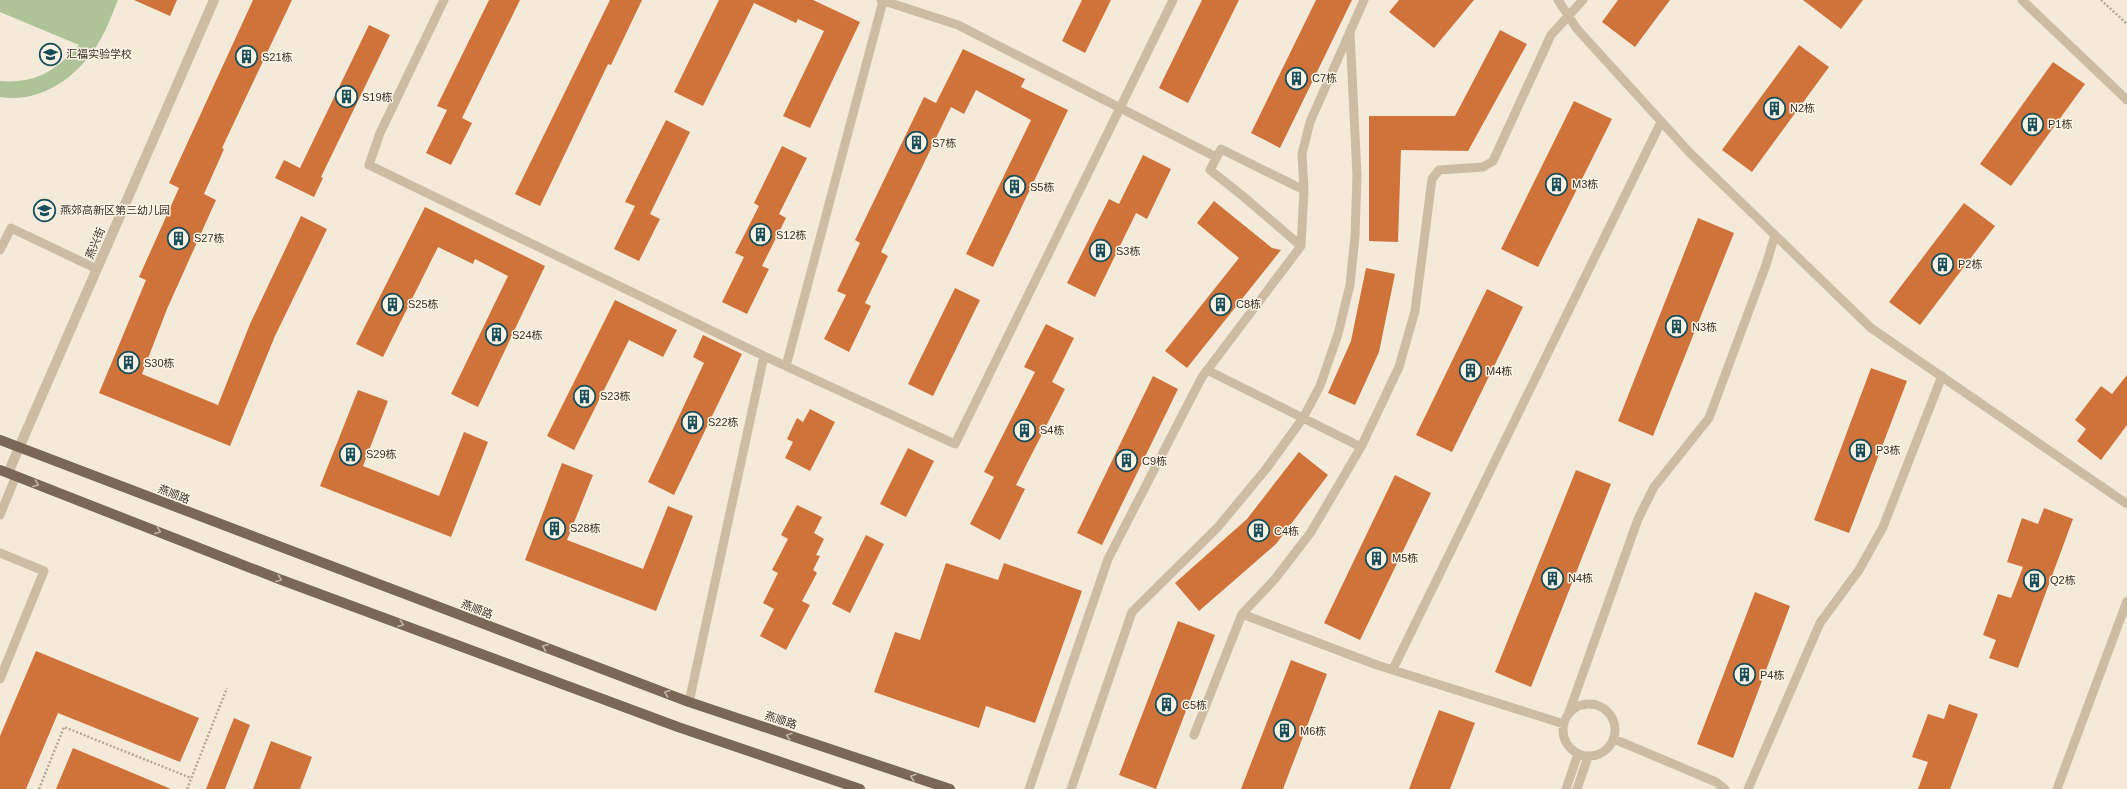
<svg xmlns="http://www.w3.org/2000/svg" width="2127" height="789" viewBox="0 0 2127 789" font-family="Arial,'Noto Sans SC',sans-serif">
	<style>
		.green { fill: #afc398 }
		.building { fill: #cf733b }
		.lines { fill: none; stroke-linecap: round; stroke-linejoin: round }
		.path { stroke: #b8a68e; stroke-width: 2.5; stroke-dasharray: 2 2; stroke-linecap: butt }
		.service { stroke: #ccbca4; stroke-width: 9 }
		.tertiary { stroke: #ccbca4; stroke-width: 10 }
		.primary { stroke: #7a6756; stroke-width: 10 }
		.oneway { stroke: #c1b5a5 }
		.labels { text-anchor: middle; stroke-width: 3; stroke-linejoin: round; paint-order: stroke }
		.poi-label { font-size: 11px; fill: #372e26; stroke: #fbf4e5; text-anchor: start }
		.street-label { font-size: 11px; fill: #372e26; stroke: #fbf4e5 }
	</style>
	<rect width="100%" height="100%" fill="#f3ead9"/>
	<path class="green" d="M 0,0 L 118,0 C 112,14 107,29 99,42 C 79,76 41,104 0,97 L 0,81 C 35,84 56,71 79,45 L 0,12 Z"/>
	<path class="building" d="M 134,0 L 177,0 L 170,16 Z
		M 253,0 L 292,0 L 222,148 L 224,149 L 204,194 L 216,200 L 167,309 L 142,374 L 218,405 L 250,324 L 301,216 L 327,229 L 275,336 L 230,446 L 99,393 L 146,280 L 139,277 L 179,188 L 169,183 Z
		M 489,0 L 520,0 L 462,118 L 472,123 L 451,165 L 426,153 L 447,110 L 437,106 Z
		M 610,0 L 642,0 L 611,65 L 608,64 L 540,206 L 515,194 Z
		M 719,0 L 813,0 L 860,22 L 810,128 L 783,116 L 824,31 L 798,19 L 796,23 L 754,3 L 703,106 L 674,92 Z
		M 1082,0 L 1111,0 L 1085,53 L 1062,41 Z
		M 1202,0 L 1239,0 L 1188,103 L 1159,88 Z
		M 1316,0 L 1352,0 L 1280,148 L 1251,133 Z
		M 1399,0 L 1474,0 L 1434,48 L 1389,12 Z
		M 1618,0 L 1670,0 L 1635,47 L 1602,22 Z
		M 1803,0 L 1863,0 L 1841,29 Z
		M 369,25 L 390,35 L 321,177 L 323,178 L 314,197 L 275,178 L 284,160 L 300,168 Z
		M 1500,30 L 1527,44 L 1468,151 L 1401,150 L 1398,242 L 1369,241 L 1369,116 L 1455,116 Z
		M 1799,45 L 1829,67 L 1752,172 L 1722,150 Z
		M 963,49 L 1025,79 L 1021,87 L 1068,110 L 993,267 L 966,254 L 1031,120 L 976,90 L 964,114 L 951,107 L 881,252 L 888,256 L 865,303 L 871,306 L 849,352 L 824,339 L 846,295 L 837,291 L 860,243 L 855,240 L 924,97 L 936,103 Z
		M 2053,62 L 2085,84 L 2011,186 L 1980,164 Z
		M 1574,101 L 1612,119 L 1538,267 L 1501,249 Z
		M 666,120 L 690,132 L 650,214 L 660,219 L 639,261 L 614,249 L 635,206 L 625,202 Z
		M 782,146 L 807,158 L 779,214 L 786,218 L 762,266 L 769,269 L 747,314 L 722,302 L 744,257 L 735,253 L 759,206 L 754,203 Z
		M 1143,155 L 1171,169 L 1147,219 L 1136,213 L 1095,297 L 1067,283 L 1109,199 L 1119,204 Z
		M 1214,201 L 1272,248 L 1281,250 L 1187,368 L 1165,351 L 1239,258 L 1197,223 Z
		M 1964,203 L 1995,226 L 1920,325 L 1889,302 Z
		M 425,207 L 545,266 L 478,407 L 451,394 L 508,276 L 475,259 L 473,264 L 438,247 L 383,357 L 356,344 Z
		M 1698,218 L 1734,233 L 1653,436 L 1618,421 Z
		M 1366,268 L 1395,274 L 1379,352 L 1355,405 L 1328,393 L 1351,341 Z
		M 955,288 L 980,300 L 933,396 L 908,384 Z
		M 1487,289 L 1523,307 L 1452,452 L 1416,435 Z
		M 615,300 L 677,330 L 663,357 L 629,340 L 574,450 L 547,436 Z
		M 1046,324 L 1074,338 L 1052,382 L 1065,389 L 1016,485 L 1025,489 L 1000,540 L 970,524 L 994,477 L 984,472 L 1035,372 L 1024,367 Z
		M 703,335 L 742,354 L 674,495 L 648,482 L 704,363 L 693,357 Z
		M 1871,368 L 1907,381 L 1849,533 L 1814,520 Z
		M 2127,375 L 2127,425 L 2101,460 L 2077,441 L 2086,429 L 2075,420 L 2101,386 L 2112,394 Z
		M 1153,376 L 1178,389 L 1102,545 L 1077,533 Z
		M 358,390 L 388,401 L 363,466 L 439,496 L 464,432 L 488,442 L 451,537 L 320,486 Z
		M 810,409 L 835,422 L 810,471 L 785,458 L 793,442 L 787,439 L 797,418 L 803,422 Z
		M 908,448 L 934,461 L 906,517 L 880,504 Z
		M 1299,452 L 1328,475 L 1276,544 L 1199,611 L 1175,583 L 1247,519 Z
		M 562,463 L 593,475 L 567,540 L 643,569 L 668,506 L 693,516 L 656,611 L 525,560 Z
		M 1576,470 L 1611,484 L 1531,687 L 1495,672 Z
		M 1395,475 L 1431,493 L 1360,640 L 1324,623 Z
		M 797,505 L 822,517 L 814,533 L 824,539 L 816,555 L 820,556 L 813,570 L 817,573 L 802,601 L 810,605 L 786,650 L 760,636 L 774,609 L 763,603 L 778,573 L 772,570 L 788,539 L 781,535 Z
		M 2044,508 L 2073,519 L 2018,668 L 1989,658 L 1996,640 L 1983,635 L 1998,594 L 2011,598 L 2023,567 L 2007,562 L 2022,518 L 2038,524 Z
		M 866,535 L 884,544 L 850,613 L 832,604 Z
		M 946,563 L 998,580 L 1004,563 L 1082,591 L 1035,723 L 986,706 L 979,728 L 874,692 L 895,632 L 920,640 Z
		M 1755,592 L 1790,606 L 1733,758 L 1697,744 Z
		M 1178,621 L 1215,635 L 1156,789 L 1119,775 Z
		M 36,651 L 199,718 L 180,762 L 58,713 L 26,789 L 0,789 L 0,736 Z
		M 1291,660 L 1327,674 L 1283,789 L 1241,789 Z
		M 1949,704 L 1978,714 L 1950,789 L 1918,789 L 1928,762 L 1912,757 L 1928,714 L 1944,719 Z
		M 1439,710 L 1475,723 L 1450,789 L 1409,789 Z
		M 234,718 L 250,725 L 225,789 L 206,789 Z
		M 271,741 L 312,757 L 300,789 L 253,789 Z
		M 73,748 L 171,789 L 56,789 Z"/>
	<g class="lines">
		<path class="path" d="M 2101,0 L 2127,24
			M 39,789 L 64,727 L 191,778
			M 187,789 L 227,688"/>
		<path class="service" d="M 444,0 L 380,133 L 369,165 L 764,356 L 955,444 L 1173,0
			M 881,0 L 958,25 L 1216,157
			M 1558,0 L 1577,29 L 1689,152 L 1871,328 L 2127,504
			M 2022,0 L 2127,100
			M 1301,246 L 1244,197 L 1210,170 L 1221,149 L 1304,190
			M 0,250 L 11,228 L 97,269
			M 786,366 L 883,1
			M 1207,370 L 1361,447
			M 0,515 L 16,476
			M 0,553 L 44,571 L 0,679
			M 1242,614 L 1377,665 L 1564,724
			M 1393,669 L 1661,122
			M 689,702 L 764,356
			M1563 730a26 26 0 1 1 52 0a26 26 0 1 1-52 0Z
			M 1568,715 L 1638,519 L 1654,487 L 1709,418 L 1766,265 L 1775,235
			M 1194,735 L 1242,614 L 1275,579 L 1311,532 L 1361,447 L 1399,367 L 1415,311 L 1432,179 L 1439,170 L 1483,167 L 1493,161 L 1551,35 L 1583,0
			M 1614,739 L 1716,782 L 1725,789
			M 1029,789 L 1108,559 L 1202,377 L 1301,246 L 1304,190 L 1302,154 L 1310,122 L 1364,0
			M 1071,789 L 1132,612 L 1218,527 L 1266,469 L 1303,418 L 1320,386 L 1338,334 L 1350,285 L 1355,236 L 1357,175 L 1350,33
			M 1566,789 L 1578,754
			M 1577,789 L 1588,757
			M 1748,789 L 1820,623 L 1859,570 L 1883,527 L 1942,376
			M 2057,789 L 2127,601"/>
		<path class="tertiary" d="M 8,473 L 214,0"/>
		<path class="primary" d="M 0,440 L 689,702 L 950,789
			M 0,470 L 279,579 L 678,727 L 860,789"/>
	</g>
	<defs><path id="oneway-chevron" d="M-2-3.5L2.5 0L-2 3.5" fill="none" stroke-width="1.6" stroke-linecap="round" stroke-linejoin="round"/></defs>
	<g class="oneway">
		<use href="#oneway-chevron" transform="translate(36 484) rotate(21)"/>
		<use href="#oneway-chevron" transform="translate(158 531) rotate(21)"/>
		<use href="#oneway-chevron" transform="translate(279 579) rotate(21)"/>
		<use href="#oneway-chevron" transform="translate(401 624) rotate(20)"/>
		<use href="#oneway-chevron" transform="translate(545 647) rotate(-159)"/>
		<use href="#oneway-chevron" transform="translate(667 693) rotate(-159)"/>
		<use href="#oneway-chevron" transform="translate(789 736) rotate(-162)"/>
		<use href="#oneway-chevron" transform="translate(913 777) rotate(-162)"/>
	</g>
	<defs>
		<symbol id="school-ring" viewBox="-11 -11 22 22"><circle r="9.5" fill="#fbf4e5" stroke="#194e5b" stroke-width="1.5"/><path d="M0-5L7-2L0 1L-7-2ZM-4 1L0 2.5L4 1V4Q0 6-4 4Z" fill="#194e5b"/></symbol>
		<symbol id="building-ring" viewBox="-11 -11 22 22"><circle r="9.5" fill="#fbf4e5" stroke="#194e5b" stroke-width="1.5"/><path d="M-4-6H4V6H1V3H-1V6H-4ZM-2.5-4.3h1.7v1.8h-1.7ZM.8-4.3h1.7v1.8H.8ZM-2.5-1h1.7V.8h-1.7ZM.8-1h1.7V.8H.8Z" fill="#194e5b"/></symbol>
	</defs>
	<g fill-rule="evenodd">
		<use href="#school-ring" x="38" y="42" width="25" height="25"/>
		<use href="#building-ring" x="234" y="44" width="25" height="25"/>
		<use href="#building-ring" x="1284" y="66" width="25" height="25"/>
		<use href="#building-ring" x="334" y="84" width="25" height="25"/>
		<use href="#building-ring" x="1762" y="96" width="25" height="25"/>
		<use href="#building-ring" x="2020" y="112" width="25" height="25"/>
		<use href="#building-ring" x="904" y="130" width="25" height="25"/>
		<use href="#building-ring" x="1544" y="172" width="25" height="25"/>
		<use href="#building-ring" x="1002" y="174" width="25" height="25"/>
		<use href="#school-ring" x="32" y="198" width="25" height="25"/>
		<use href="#building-ring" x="748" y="222" width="25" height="25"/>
		<use href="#building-ring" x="166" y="226" width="25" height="25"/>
		<use href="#building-ring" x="1088" y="238" width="25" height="25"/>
		<use href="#building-ring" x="1930" y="252" width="25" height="25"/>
		<use href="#building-ring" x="380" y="292" width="25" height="25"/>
		<use href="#building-ring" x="1208" y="292" width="25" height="25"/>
		<use href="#building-ring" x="1664" y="314" width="25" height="25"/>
		<use href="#building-ring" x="484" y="322" width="25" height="25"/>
		<use href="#building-ring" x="116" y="350" width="25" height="25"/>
		<use href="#building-ring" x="1458" y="358" width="25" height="25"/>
		<use href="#building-ring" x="572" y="384" width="25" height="25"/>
		<use href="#building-ring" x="680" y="410" width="25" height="25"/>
		<use href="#building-ring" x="1012" y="418" width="25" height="25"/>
		<use href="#building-ring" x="1848" y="438" width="25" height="25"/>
		<use href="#building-ring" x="338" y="442" width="25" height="25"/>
		<use href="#building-ring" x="1114" y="448" width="25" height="25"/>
		<use href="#building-ring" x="542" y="516" width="25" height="25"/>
		<use href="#building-ring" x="1246" y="518" width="25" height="25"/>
		<use href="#building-ring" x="1364" y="546" width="25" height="25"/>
		<use href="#building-ring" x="1540" y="566" width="25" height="25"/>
		<use href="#building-ring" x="2022" y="568" width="25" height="25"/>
		<use href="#building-ring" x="1732" y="662" width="25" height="25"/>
		<use href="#building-ring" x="1154" y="692" width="25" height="25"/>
		<use href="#building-ring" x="1272" y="718" width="25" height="25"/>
	</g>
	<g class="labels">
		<g class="poi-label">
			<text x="66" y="58">汇福实验学校</text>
			<text x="262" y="61">S21栋</text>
			<text x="1312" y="82">C7栋</text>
			<text x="362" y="101">S19栋</text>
			<text x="1790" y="112">N2栋</text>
			<text x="2048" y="128">P1栋</text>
			<text x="932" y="147">S7栋</text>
			<text x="1572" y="188">M3栋</text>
			<text x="1030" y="191">S5栋</text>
			<text x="60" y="214">燕郊高新区第三幼儿园</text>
			<text x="776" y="239">S12栋</text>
			<text x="194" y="242">S27栋</text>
			<text x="1116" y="255">S3栋</text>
			<text x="1958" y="268">P2栋</text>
			<text x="408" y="308">S25栋</text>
			<text x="1236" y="308">C8栋</text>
			<text x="1692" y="331">N3栋</text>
			<text x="512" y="339">S24栋</text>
			<text x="144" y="367">S30栋</text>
			<text x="1486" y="375">M4栋</text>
			<text x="600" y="400">S23栋</text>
			<text x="708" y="426">S22栋</text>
			<text x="1040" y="434">S4栋</text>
			<text x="1876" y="454">P3栋</text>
			<text x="366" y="458">S29栋</text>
			<text x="1142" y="465">C9栋</text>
			<text x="570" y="532">S28栋</text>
			<text x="1274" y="535">C4栋</text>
			<text x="1392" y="562">M5栋</text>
			<text x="1568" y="582">N4栋</text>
			<text x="2050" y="584">Q2栋</text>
			<text x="1760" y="679">P4栋</text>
			<text x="1182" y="709">C5栋</text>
			<text x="1300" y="735">M6栋</text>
		</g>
		<g class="street-label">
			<text transform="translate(95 243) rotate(-67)" y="4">燕兴街</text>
			<text transform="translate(174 494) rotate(21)" y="4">燕顺路</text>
			<text transform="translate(477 609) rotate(21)" y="4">燕顺路</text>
			<text transform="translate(781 720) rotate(18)" y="4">燕顺路</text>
		</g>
	</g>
</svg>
